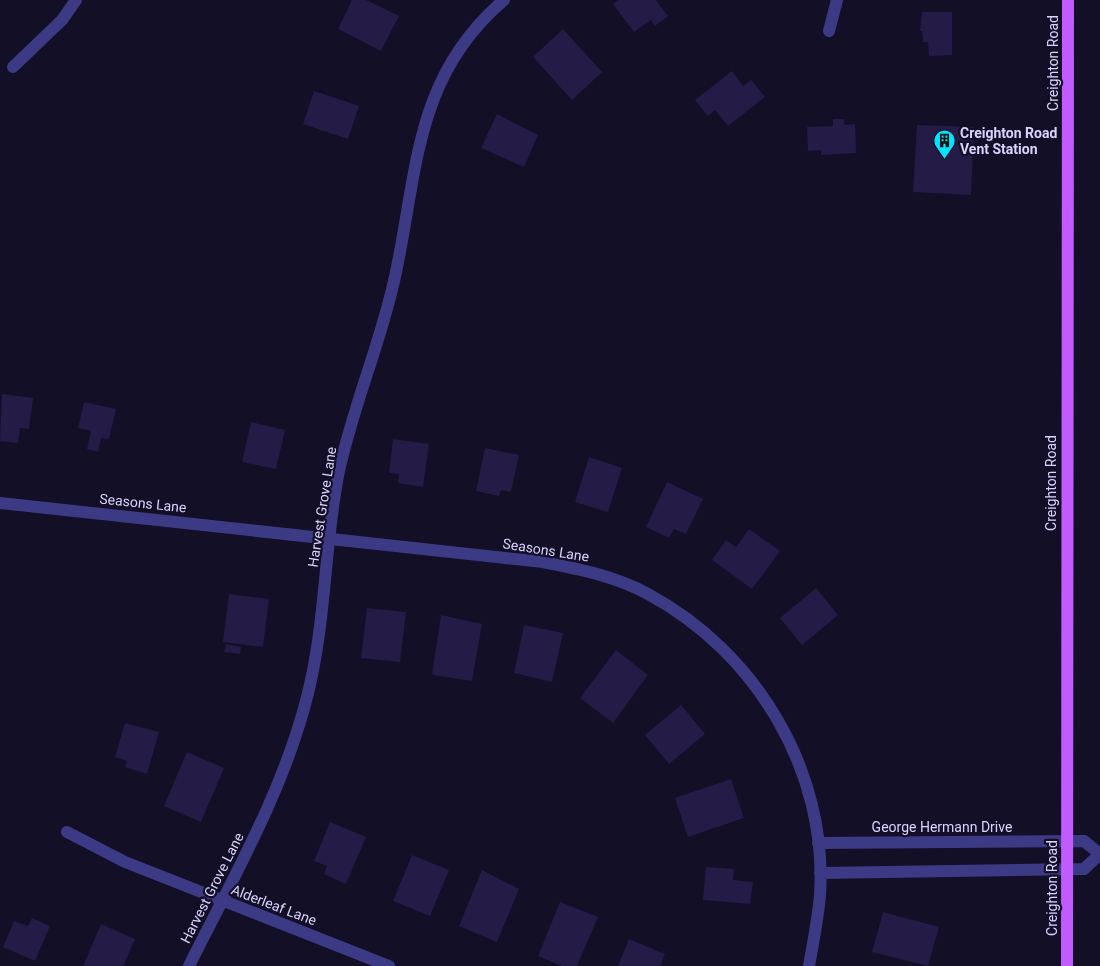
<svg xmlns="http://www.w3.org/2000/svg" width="1100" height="966" viewBox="0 0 1100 966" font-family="Roboto,sans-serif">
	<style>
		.building { fill: #241b47 }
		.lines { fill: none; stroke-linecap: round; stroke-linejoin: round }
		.minor { stroke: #3d3a85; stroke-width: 12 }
		.major { stroke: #c25bff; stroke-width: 12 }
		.labels { text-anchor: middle; stroke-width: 4.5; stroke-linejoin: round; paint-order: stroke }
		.street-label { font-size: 14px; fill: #d9d4ff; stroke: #130f26 }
		.poi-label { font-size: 14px; font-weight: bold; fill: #d9d4ff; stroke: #130f26; text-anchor: start }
	</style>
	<rect width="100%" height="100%" fill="#130f26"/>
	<path class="building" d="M 352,0 L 366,0 L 399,16 L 381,51 L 338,29 Z
		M 618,0 L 656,0 L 668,16 L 655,26 L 651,20 L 634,32 L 613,4 Z
		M 922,12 L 952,12 L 952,55 L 929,56 L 928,42 L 923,42 L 922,31 L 920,31 Z
		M 563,29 L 602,72 L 572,100 L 533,57 Z
		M 732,71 L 743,86 L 751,80 L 765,97 L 728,126 L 715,110 L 708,116 L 695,100 Z
		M 314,91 L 359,106 L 348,139 L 303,124 Z
		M 497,114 L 538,135 L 524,167 L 481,148 Z
		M 833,119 L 844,119 L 844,125 L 855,124 L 856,153 L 821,155 L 821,150 L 808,151 L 807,127 L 833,126 Z
		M 917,125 L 974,127 L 971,195 L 913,192 Z
		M 2,394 L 33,398 L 29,429 L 20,428 L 18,443 L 0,441 Z
		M 84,402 L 116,409 L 109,439 L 101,438 L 98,452 L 87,449 L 91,431 L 78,428 Z
		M 251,422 L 285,430 L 276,469 L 242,462 Z
		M 393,439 L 429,444 L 423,487 L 398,483 L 399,474 L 389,473 Z
		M 485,448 L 519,455 L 511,492 L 501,490 L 499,496 L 476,491 Z
		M 589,457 L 622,468 L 608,512 L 575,502 Z
		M 667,482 L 703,499 L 686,534 L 674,529 L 669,538 L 646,527 Z
		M 749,529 L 780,551 L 752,589 L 712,560 L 726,540 L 736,547 Z
		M 816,588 L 838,615 L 802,645 L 780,618 Z
		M 229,594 L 269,599 L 263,647 L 223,642 Z
		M 367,608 L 406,612 L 400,662 L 361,658 Z
		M 441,615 L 482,624 L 472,681 L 432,675 Z
		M 524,625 L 563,633 L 552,682 L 514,673 Z
		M 226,644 L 241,647 L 240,654 L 224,652 Z
		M 616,650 L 648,675 L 613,723 L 580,698 Z
		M 681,705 L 705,734 L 669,764 L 645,735 Z
		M 125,723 L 159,732 L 147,774 L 125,767 L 127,761 L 115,757 Z
		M 187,752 L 224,768 L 201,822 L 164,806 Z
		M 731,779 L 744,818 L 688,837 L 675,798 Z
		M 330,822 L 366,837 L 346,884 L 324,874 L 327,866 L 314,861 Z
		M 412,855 L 449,870 L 430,916 L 393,901 Z
		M 706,867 L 734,869 L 733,880 L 753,882 L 750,904 L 703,900 Z
		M 482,870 L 519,889 L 497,942 L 459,926 Z
		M 560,902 L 598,917 L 577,966 L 562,966 L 538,956 Z
		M 883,912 L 939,927 L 928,966 L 872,952 Z
		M 32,918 L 50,926 L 35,961 L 3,947 L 14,921 L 28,926 Z
		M 101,924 L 135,939 L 123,966 L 83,966 Z
		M 629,939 L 665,954 L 660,966 L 618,966 Z"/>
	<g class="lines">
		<path class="minor" d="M 829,31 L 837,0
			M 13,67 L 62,20 L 76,0
			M 0,503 L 543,562 C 579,569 615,576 648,594 C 756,652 828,771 820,895 C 818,919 813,943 809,966
			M 67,832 L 125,862 L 389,966
			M 818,843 L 1084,841 L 1100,854
			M 820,873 L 1084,869 L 1100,854
			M 189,966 C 233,878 283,792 307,697 C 326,624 324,549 338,476 C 352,407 382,341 396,272 C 418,168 415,76 504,0"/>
		<path class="major" d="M 1067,966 L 1068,0"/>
	</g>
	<defs>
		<symbol id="building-pin" viewBox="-11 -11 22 30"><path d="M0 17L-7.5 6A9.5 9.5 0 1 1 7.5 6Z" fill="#00e5ff" stroke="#130f26"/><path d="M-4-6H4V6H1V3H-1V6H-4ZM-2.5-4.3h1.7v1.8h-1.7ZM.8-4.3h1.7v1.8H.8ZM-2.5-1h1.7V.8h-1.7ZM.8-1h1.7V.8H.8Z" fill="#111"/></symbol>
	</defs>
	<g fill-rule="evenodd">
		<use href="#building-pin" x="932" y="128" width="25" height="34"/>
	</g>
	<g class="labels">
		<g class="street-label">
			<text transform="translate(1053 63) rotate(-90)" y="5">Creighton Road</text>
			<text transform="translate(1051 483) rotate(-90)" y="5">Creighton Road</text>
			<text transform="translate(143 503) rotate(6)" y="5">Seasons Lane</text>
			<text transform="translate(322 507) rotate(-81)" y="5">Harvest Grove Lane</text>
			<text transform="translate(546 550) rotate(9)" y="5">Seasons Lane</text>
			<text x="942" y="832">George Hermann Drive</text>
			<text transform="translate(212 888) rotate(-63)" y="5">Harvest Grove Lane</text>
			<text transform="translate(1052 888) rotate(-90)" y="5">Creighton Road</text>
			<text transform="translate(274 905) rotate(21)" y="5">Alderleaf Lane</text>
		</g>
		<g class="poi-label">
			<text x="960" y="138">Creighton Road<tspan x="960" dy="16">Vent Station</tspan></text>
		</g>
	</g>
</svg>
